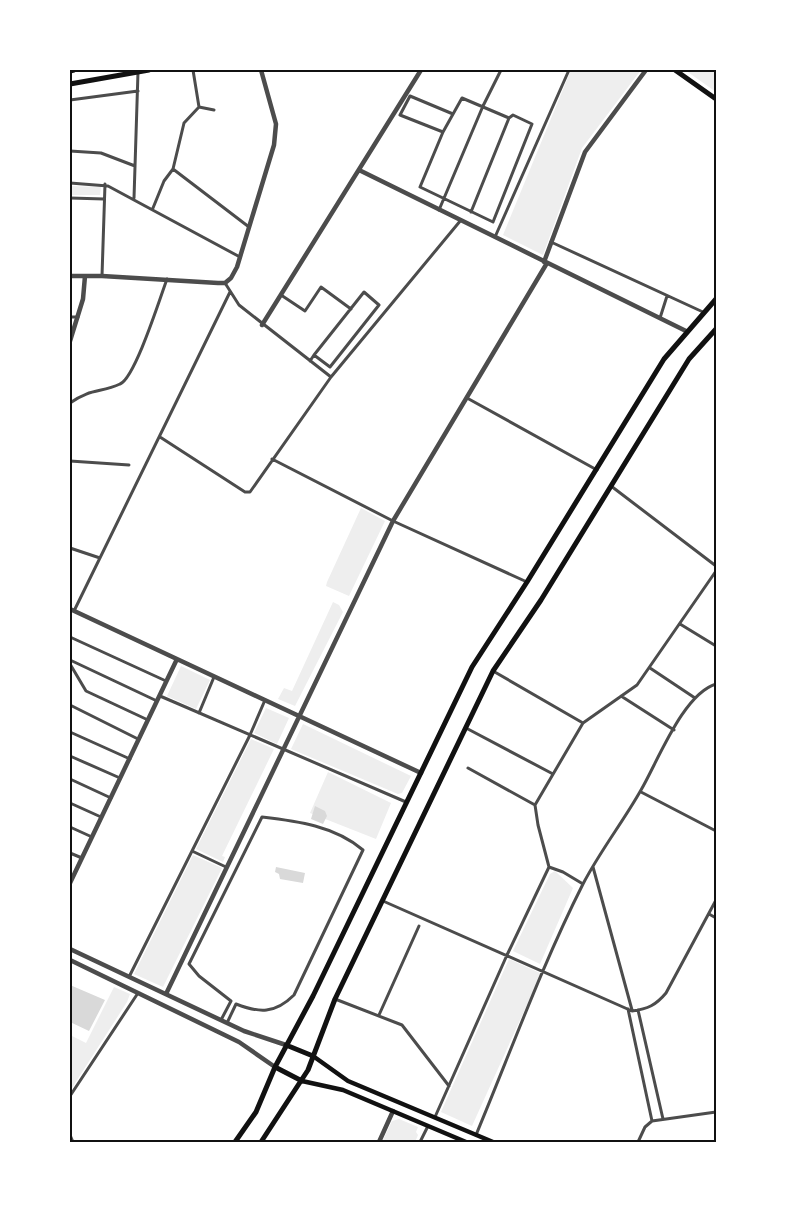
<svg xmlns="http://www.w3.org/2000/svg" width="786" height="1212" viewBox="0 0 786 1212" font-family="'IBM Plex Serif',serif">
	<style>
		.green { fill: #eee }
		.water { fill: #d9d9d9 }
		.lines { fill: none; stroke-linecap: round; stroke-linejoin: round }
		.minor { stroke: #4c4c4c; stroke-width: 3 }
		.tertiary { stroke: #4c4c4c; stroke-width: 4.5 }
		.secondary { stroke: #111; stroke-width: 4.5 }
		.primary { stroke: #111; stroke-width: 5 }
		.neatline { fill: none; stroke: #111; stroke-width: 2 }
	</style>
	<rect width="100%" height="100%" fill="#fff"/>
	<path class="green" d="M 571,70 L 641,70 L 582,148 L 543,255 L 503,235 Z
		M 685,70 L 716,70 L 716,92 Z
		M 70,186 L 101,187 L 100,195 L 70,195 Z
		M 361,508 L 385,521 L 349,596 L 326,586 L 327,582 Z
		M 333,602 L 339,605 L 343,612 L 295,706 L 278,699 L 284,688 L 292,691 Z
		M 181,666 L 210,680 L 196,709 L 167,696 Z
		M 266,708 L 289,718 L 277,744 L 254,733 Z
		M 303,724 L 411,776 L 402,793 L 398,794 L 291,749 Z
		M 251,739 L 274,749 L 222,856 L 225,857 L 223,862 L 196,849 Z
		M 328,772 L 391,803 L 376,839 L 310,813 Z
		M 193,855 L 222,868 L 163,987 L 134,974 Z
		M 555,871 L 573,888 L 540,964 L 513,951 L 550,874 Z
		M 509,959 L 540,973 L 540,976 L 472,1126 L 441,1112 Z
		M 114,987 L 130,994 L 127,1002 L 70,1091 L 70,1035 L 86,1043 Z
		M 399,1119 L 418,1127 L 416,1132 L 418,1135 L 415,1142 L 382,1142 L 392,1121 Z"/>
	<path class="water" d="M 315,806 L 325,811 L 327,816 L 323,824 L 311,819 Z
		M 276,867 L 305,873 L 303,883 L 280,879 L 279,874 L 275,872 Z
		M 70,985 L 105,1000 L 89,1031 L 70,1022 Z"/>
	<g class="lines">
		<path class="minor" d="M 70,100 L 138,91
			M 199,107 L 214,110
			M 453,114 L 410,96 L 400,115 L 443,132 L 420,187 L 493,222 L 532,124 L 513,115 L 509,118
			M 443,132 L 462,98 L 509,118 L 471,212
			M 70,151 L 101,153 L 135,166
			M 173,169 L 249,227
			M 70,183 L 108,186 L 240,257
			M 70,198 L 104,199
			M 134,198 L 138,72
			M 153,208 L 164,181 L 173,169 L 184,123 L 199,107 L 193,70
			M 439,210 L 483,106 L 501,70
			M 495,237 L 569,70
			M 551,242 L 703,312
			M 102,276 L 105,184
			M 225,283 L 239,305 L 331,377
			M 281,295 L 305,311 L 321,287 L 351,309
			M 70,317 L 78,317
			M 660,318 L 667,296
			M 310,361 L 314,355 L 364,292 L 379,305 L 330,367 L 314,355
			M 467,398 L 597,470
			M 70,403 C 91,388 101,393 120,384 C 135,378 160,298 167,279
			M 160,437 L 245,492 L 250,492 L 331,377 L 461,220
			M 272,459 L 393,521 L 527,582
			M 70,461 L 129,465
			M 611,486 L 716,566
			M 70,548 L 100,558
			M 74,611 L 230,292
			M 680,624 L 716,646
			M 70,637 L 166,681
			M 70,660 L 157,701
			M 70,664 L 86,691 L 148,720
			M 650,668 L 695,698
			M 493,671 L 583,723
			M 160,696 L 406,802
			M 621,696 L 674,730
			M 70,705 L 138,739
			M 199,713 L 214,677
			M 466,728 L 553,774
			M 70,732 L 130,759
			M 70,756 L 120,778
			M 468,768 L 535,805
			M 70,779 L 111,798
			M 641,792 L 716,831
			M 70,803 L 101,817
			M 70,827 L 92,837
			M 192,851 L 226,867
			M 70,853 L 82,858
			M 549,867 L 538,825 L 535,805 L 583,723 L 637,685 L 716,571
			M 549,867 L 563,872 L 583,884
			M 593,867 L 632,1010
			M 383,901 L 632,1011 C 648,1009 656,1005 666,993 L 716,900
			M 709,914 L 716,918
			M 129,977 L 250,735 L 265,700
			M 335,999 L 402,1025 L 449,1086
			M 628,1009 L 652,1121
			M 638,1010 L 663,1119
			M 379,1015 L 419,926
			M 221,1020 L 231,1001 L 199,976 L 189,964 L 262,817 C 297,821 335,826 363,850 L 294,995 C 275,1014 259,1013 236,1004 L 227,1023
			M 70,1096 L 138,993
			M 435,1117 L 507,955 L 549,867
			M 70,1135 L 73,1142
			M 476,1135 C 511,1051 542,965 583,884 C 600,851 623,822 641,790 C 658,761 683,694 716,684
			M 420,1142 L 428,1126
			M 638,1142 L 645,1127 L 652,1121 L 716,1112"/>
		<path class="tertiary" d="M 359,170 L 686,331
			M 544,262 L 585,152 L 646,70
			M 70,276 L 102,276 L 218,283 L 225,283 L 231,278 L 237,267 L 274,145 L 276,124 L 261,70
			M 262,325 L 421,70
			M 70,341 L 83,299 L 85,276
			M 70,609 L 421,773
			M 70,883 L 177,659
			M 70,949 L 244,1031 L 286,1045
			M 70,960 L 239,1042 L 275,1067
			M 166,994 L 393,521 L 547,263
			M 379,1142 L 393,1111"/>
		<path class="secondary" d="M 313,1056 L 348,1081 L 493,1142
			M 302,1081 L 343,1090 L 466,1142"/>
		<path class="primary" d="M 675,70 L 716,99
			M 70,71 L 74,70
			M 70,84 L 149,70
			M 286,1045 L 313,1056
			M 275,1067 L 302,1081
			M 235,1142 L 256,1112 L 275,1067 L 313,996 L 472,667 L 527,582 L 664,359 L 716,299
			M 261,1142 L 308,1070 L 335,999 L 493,671 L 541,600 L 689,359 L 716,329"/>
	</g>
	<rect width="786" height="1212" fill="none" stroke="#ffffff" stroke-width="142"/>
	<rect x="71" y="71" width="644" height="1070" class="neatline"/>
</svg>
